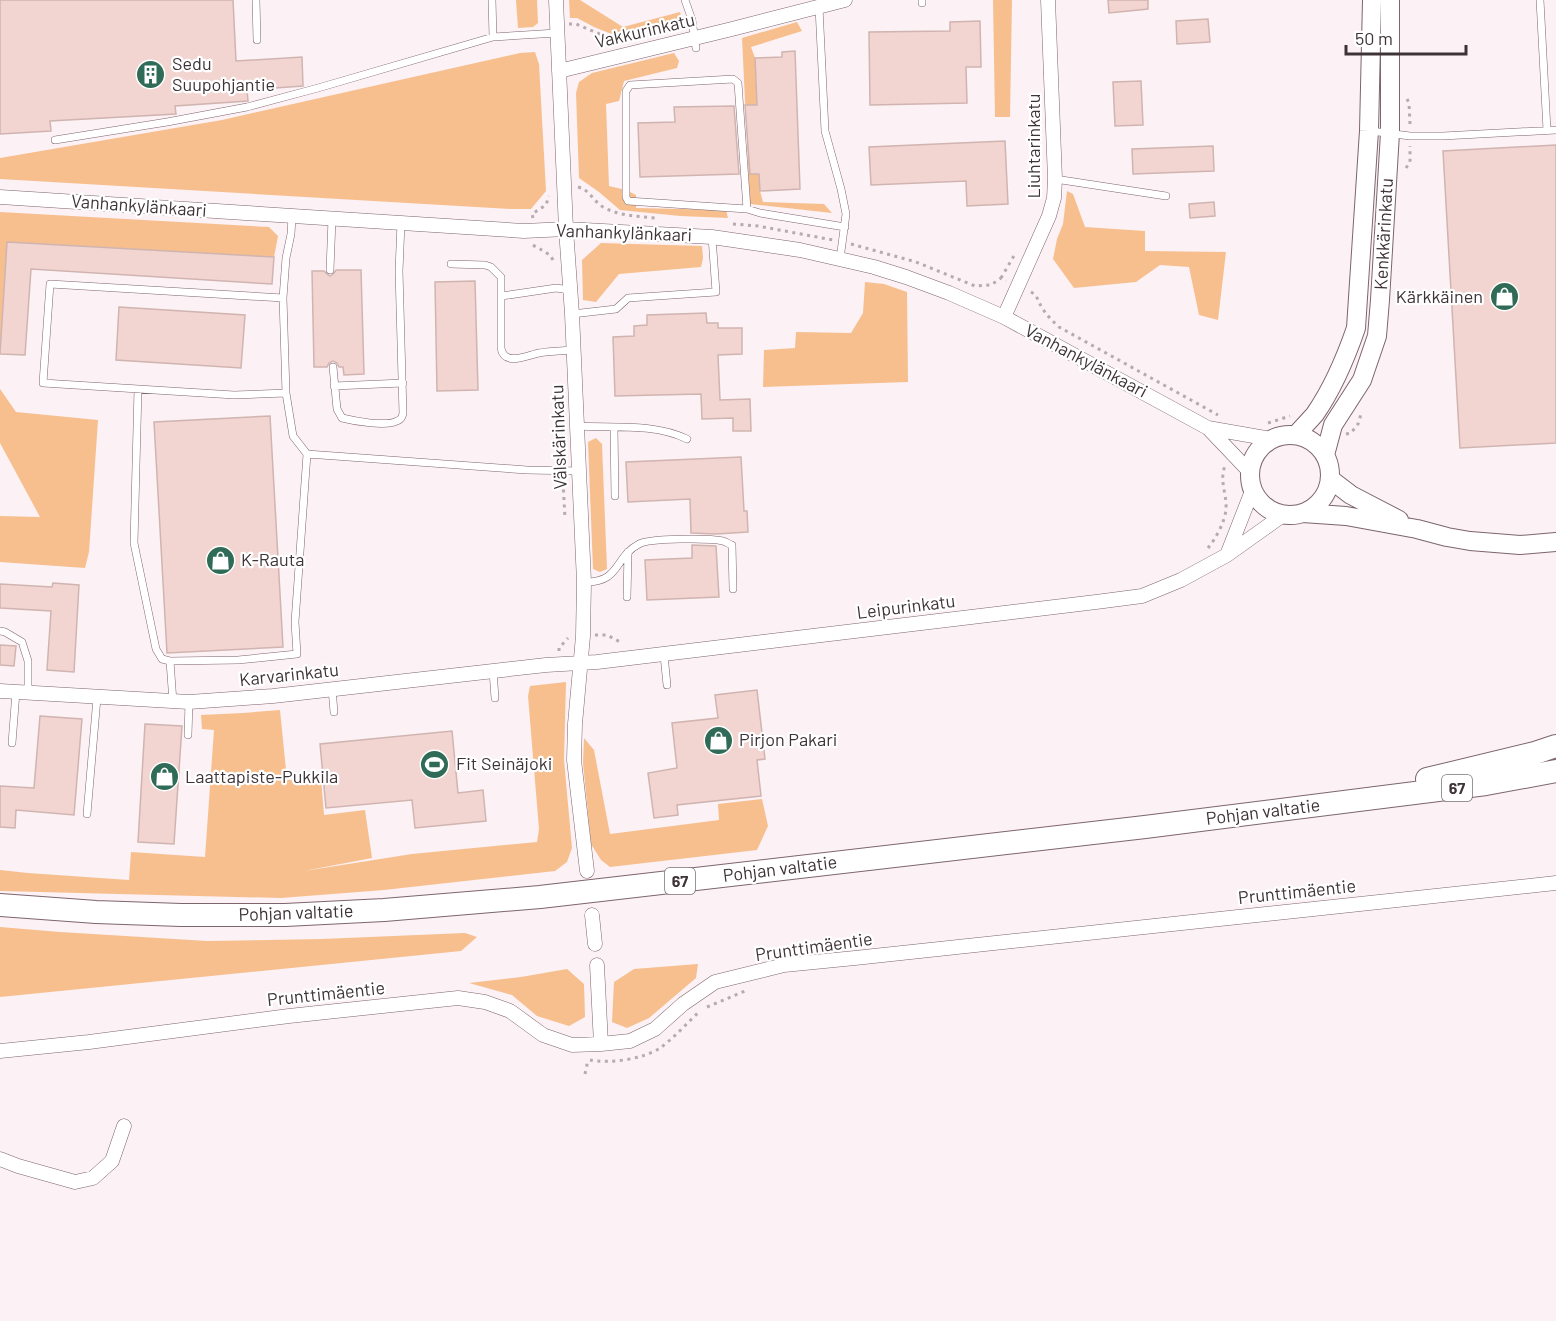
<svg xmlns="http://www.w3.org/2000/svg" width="1556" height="1321" viewBox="0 0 1556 1321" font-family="Barlow,sans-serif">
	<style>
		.green { fill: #f7bf8e }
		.building { fill: #f2d5d1; stroke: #d0b4b0; stroke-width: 1.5 }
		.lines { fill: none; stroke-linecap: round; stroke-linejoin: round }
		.service-casing { stroke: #7d656e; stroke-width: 8 }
		.minor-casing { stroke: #7d656e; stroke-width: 15 }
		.tertiary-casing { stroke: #7d656e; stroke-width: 20 }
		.primary-casing { stroke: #7d656e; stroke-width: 24 }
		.path { stroke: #b6abaf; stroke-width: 3; stroke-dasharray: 3 4.5; stroke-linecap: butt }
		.service { stroke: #fff; stroke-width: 7 }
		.minor { stroke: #fff; stroke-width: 14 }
		.tertiary { stroke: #fff; stroke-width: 18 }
		.primary { stroke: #fff; stroke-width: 22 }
		.labels { text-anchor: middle; stroke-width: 4.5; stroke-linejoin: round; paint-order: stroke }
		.shield { fill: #fff; stroke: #787174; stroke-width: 1.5 }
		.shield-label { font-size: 16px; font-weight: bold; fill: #3e3438 }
		.street-label { font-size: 18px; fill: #3e3438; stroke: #fff }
		.poi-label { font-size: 18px; fill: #3e3438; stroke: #fff; text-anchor: start }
	</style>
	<rect width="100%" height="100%" fill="#fcf1f5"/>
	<path class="green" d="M 516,0 L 537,0 L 538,23 L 533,27 L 518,28 Z
		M 569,0 L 580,0 L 623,27 L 680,12 L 683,23 L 619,37 L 594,27 L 577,18 L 570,18 Z
		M 993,0 L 1012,0 L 1010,117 L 995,117 Z
		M 797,22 L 802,31 L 751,47 L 755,58 L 760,191 L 763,202 L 824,204 L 832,213 L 750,204 L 742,38 Z
		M 535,52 L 539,64 L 546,191 L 531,209 L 512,209 L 0,179 L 0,158 L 222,120 L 520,53 Z
		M 674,53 L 679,61 L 677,68 L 624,81 L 619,101 L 606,104 L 609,186 L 626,190 L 636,195 L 636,208 L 726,210 L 728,218 L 680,216 L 620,210 L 599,192 L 579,178 L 576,93 L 579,82 L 592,73 Z
		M 1067,191 L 1073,194 L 1085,227 L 1145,231 L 1145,251 L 1226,252 L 1218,320 L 1199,315 L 1189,267 L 1160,265 L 1136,282 L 1074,288 L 1053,259 L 1057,239 L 1063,224 Z
		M 0,212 L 269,227 L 278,236 L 274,257 L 7,242 L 0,354 Z
		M 601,243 L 702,246 L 703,258 L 701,267 L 619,274 L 596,302 L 583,300 L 582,260 Z
		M 865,282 L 884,284 L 907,292 L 908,382 L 763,387 L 764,350 L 795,348 L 796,332 L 851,333 L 863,313 Z
		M 0,389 L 16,412 L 98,420 L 89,552 L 85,568 L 0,562 L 0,516 L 40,517 L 0,443 Z
		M 596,438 L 602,444 L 607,569 L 600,572 L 593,569 L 588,442 Z
		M 566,682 L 564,760 L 572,848 L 567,862 L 555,871 L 384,890 L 281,898 L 0,891 L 0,870 L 28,873 L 129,880 L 131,852 L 205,857 L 214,730 L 202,729 L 201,715 L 243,713 L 280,710 L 287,780 L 321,778 L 324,815 L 365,810 L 372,858 L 304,871 L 412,854 L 537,842 L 539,829 L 528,696 L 530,686 Z
		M 584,738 L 594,750 L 610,834 L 719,820 L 718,804 L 762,799 L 768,826 L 757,850 L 610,867 L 601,860 L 591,844 L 583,763 Z
		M 0,927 L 60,932 L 207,941 L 322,939 L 465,933 L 477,937 L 461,951 L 0,997 Z
		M 698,964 L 696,978 L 649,1018 L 627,1028 L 612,1022 L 614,982 L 634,969 Z
		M 567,969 L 584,984 L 585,1017 L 569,1026 L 537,1016 L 512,995 L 469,983 L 521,977 Z"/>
	<path class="building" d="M 0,0 L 233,0 L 236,61 L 302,57 L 303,86 L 247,90 L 248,101 L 175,106 L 176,114 L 50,121 L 51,131 L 0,134 Z
		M 1108,0 L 1148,0 L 1148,9 L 1109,13 Z
		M 1208,19 L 1210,42 L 1177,44 L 1176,21 Z
		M 980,21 L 981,67 L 966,67 L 967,103 L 870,105 L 869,32 L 950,31 L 950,22 Z
		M 795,51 L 800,189 L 760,191 L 759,174 L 750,174 L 745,105 L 757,105 L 755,58 L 782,57 L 782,52 Z
		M 1141,81 L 1143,125 L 1115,126 L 1113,82 Z
		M 734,106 L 739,174 L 640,177 L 638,123 L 675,122 L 674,107 Z
		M 1005,141 L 1008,204 L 967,206 L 966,181 L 871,185 L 869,147 Z
		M 1556,145 L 1556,443 L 1460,448 L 1443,151 Z
		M 1213,146 L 1214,171 L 1133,174 L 1132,149 Z
		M 1214,202 L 1215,216 L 1190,218 L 1189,204 Z
		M 7,242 L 274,257 L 272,284 L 31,269 L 25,355 L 0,354 Z
		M 336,270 L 361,270 L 364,374 L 344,375 L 343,367 L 339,367 L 337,363 L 333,361 L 329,363 L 327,367 L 314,367 L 312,271 L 324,271 L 327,274 L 330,276 L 334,273 Z
		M 475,281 L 478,390 L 437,391 L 435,282 Z
		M 119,307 L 245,315 L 241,368 L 116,360 Z
		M 706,313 L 707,323 L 718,323 L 718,328 L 742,328 L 742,354 L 718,355 L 720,400 L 750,399 L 751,431 L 733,431 L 733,418 L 702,419 L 701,394 L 615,396 L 613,337 L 634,336 L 634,326 L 647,325 L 647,315 Z
		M 270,416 L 283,647 L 167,653 L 154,422 Z
		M 741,457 L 744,511 L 747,511 L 748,532 L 716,534 L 691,533 L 690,499 L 628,502 L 626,462 Z
		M 692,545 L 716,546 L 719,597 L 647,600 L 645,560 L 692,558 Z
		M 53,583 L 79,585 L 74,672 L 47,670 L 51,611 L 0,608 L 0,584 L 52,587 Z
		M 0,645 L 16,646 L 14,666 L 0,665 Z
		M 757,690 L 765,759 L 757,760 L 761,796 L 677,805 L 678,815 L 654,818 L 648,773 L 677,768 L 672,723 L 718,718 L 715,695 Z
		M 40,716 L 82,719 L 74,815 L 16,810 L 15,828 L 0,827 L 0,786 L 34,788 Z
		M 145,724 L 182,726 L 174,844 L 138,842 Z
		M 452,731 L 458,793 L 483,790 L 486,821 L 415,828 L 412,800 L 326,808 L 320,744 Z"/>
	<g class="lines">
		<defs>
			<path id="service" d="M 256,0 L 257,40
				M 492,0 L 493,37
				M 685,0 L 692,20 L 696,48
				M 922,0 L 922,3
				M 1540,0 L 1547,130
				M 819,7 L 825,131 L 841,189 L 846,214 L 840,259
				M 1371,131 L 1410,136 L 1443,136 L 1556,130
				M 55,140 L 167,122 L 247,107 L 318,88 L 493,37 L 557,33
				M 1055,179 L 1166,196
				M 747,209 L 738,83 L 733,79 L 630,85 L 626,91 L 626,197 L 628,201 L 747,209 L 760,213 L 845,227
				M 292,217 L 291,234 L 286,258 L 283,298 L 286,393 L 293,436 L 307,454
				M 451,264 L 485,265 L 491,267 L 501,277 L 501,348 C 504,367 528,355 539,353 C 550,351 562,351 574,350
				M 330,270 L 332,219
				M 502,296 L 556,288 L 570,290
				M 283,298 L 50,284 L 43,383 L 234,395 L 286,393
				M 572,314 L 616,309 L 628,298 L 716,292 L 712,237
				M 333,367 L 337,409 L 342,418 C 354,421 386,427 397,421 C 402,419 401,418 403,414 L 399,271 L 401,223
				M 334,386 L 403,383
				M 138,389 L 134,543 L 156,649 L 162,659 L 170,661 L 238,660 L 297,654 L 295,622 L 307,454 L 527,470 L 579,471
				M 577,426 C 613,428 654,423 687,439
				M 614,428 L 615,496
				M 584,582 C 621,583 614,557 639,544 C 649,538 710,538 723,541 C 726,542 729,544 732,545 L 733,589
				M 627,597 L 628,552
				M 0,631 L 5,632 L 22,642 L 28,661 L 28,693
				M 664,655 L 667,685
				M 170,661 L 173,702
				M 493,671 L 495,698
				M 332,689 L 334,712
				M 188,735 L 189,702
				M 12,743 L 16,692
				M 87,814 L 97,698"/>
			<path id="minor" d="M 556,0 L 566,229 L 572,314 L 584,582 L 583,636 L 575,724 L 574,760 L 587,871
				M 559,71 L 732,29 L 845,0
				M 0,197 L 524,231 L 566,229 L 712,237 L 800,250 L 874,267 L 906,277 L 949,293 L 1004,317 L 1208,428 L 1249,471
				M 1004,317 L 1049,216 L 1054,198 L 1055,179 L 1048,0
				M 1208,428 L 1271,439
				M 1227,555 L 1252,491
				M 0,691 L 189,702 L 273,696 L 546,665 L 597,662 L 1096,602 L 1142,596 L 1181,580 L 1227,555 L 1283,515
				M 592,915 L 595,944
				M 597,965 L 601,1044
				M 0,1051 L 89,1042 L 289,1016 L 458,998 L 485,1002 L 510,1011 L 543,1035 L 572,1045 L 601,1044 L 630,1041 L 655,1029 L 683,1004 L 715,982 L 784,965 L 855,958 L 1556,883
				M 0,1159 L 18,1166 L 75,1182 L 93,1178 L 112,1161 L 124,1126"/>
			<path id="tertiary" d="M1250 475a40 40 0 1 1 80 0a40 40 0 1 1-80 0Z
				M 1296,435 C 1302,428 1309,421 1315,414 C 1333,388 1346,357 1356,328 L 1369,131 L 1372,0
				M 1325,455 L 1333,425 L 1362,380 L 1377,336 L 1380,300 L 1390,133 L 1390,0
				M 1330,479 L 1351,495 L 1399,520
				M 1303,513 L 1346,516 L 1417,529 L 1447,537 L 1470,541 L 1520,545 L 1556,542"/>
			<path id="primary" d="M 1427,779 L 1535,753 L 1556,746
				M 0,905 L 96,912 L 181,915 L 285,915 L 384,910 L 540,897 L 1145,827 L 1486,784 L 1556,771"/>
		</defs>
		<use href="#service" class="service-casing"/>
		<use href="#minor" class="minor-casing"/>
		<use href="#tertiary" class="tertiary-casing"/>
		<use href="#primary" class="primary-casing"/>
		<path class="path" d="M 569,24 L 576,24 L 616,41 L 619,40
			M 1407,99 L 1409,103 L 1410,124
			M 1406,168 L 1410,162 L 1410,146
			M 578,187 C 590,190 593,201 603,207 C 619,216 637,216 655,218
			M 533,218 L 532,214 L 546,205 L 549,196
			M 733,224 L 758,226 L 833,240
			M 851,244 L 916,262 L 975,286 L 991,285 L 1001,278 L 1006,281
			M 533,245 C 540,250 548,251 553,260
			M 1001,278 L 1015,254
			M 1031,292 L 1036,295 C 1041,309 1048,317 1059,327 L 1218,415
			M 561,422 L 562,461
			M 1268,423 L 1290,416
			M 1346,434 L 1351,433 L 1358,424 L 1361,414
			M 563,482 L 565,518
			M 1208,548 C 1216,538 1225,522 1226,509 C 1227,494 1219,481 1225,466
			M 595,635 L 607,635 L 622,643
			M 559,651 L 559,648 L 568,638
			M 707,1007 L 745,991
			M 590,1060 C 609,1064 644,1059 660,1048 C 674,1038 686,1024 699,1012
			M 585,1074 L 588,1060"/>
		<use href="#service" class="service"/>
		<use href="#minor" class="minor"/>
		<use href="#tertiary" class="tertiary"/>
		<use href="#primary" class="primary"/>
	</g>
	<defs>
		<symbol id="building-disc" viewBox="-11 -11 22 22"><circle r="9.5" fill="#2f6b56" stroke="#fff"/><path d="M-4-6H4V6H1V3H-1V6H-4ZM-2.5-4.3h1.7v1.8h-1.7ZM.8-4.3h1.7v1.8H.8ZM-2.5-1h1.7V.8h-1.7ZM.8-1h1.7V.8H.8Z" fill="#fff"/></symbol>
		<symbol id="shop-disc" viewBox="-11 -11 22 22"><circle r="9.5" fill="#2f6b56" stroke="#fff"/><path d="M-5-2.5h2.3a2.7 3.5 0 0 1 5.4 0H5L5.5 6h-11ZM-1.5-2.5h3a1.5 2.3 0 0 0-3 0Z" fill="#fff"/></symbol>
		<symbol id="stadium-disc" viewBox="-11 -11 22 22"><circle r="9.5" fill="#2f6b56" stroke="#fff"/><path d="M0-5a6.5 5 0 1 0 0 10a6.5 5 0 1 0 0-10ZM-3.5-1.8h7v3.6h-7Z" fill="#fff"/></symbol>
	</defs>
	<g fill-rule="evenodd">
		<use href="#building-disc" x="134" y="58" width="33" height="33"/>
		<use href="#shop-disc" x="1488" y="280" width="33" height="33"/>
		<use href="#shop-disc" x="204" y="544" width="33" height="33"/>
		<use href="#shop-disc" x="702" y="724" width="33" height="33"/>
		<use href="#stadium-disc" x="418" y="748" width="33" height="33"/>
		<use href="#shop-disc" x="148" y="760" width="33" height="33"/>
	</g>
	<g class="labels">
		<g class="shield">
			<rect x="1442" y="775" width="30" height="26" rx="4.5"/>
			<rect x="665" y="868" width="30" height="26" rx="4.5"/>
		</g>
		<g class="shield-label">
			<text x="1457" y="794">67</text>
			<text x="680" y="887">67</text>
		</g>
		<g class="street-label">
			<text transform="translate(645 31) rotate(-13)" y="6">Vakkurinkatu</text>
			<text transform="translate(1034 146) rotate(-90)" y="6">Liuhtarinkatu</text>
			<text transform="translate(139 206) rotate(4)" y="6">Vanhankylänkaari</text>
			<text transform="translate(624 233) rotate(2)" y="6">Vanhankylänkaari</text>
			<text transform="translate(1384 234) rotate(-87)" y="6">Kenkkärinkatu</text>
			<text transform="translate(1086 361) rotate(28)" y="6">Vanhankylänkaari</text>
			<text transform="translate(559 437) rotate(-92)" y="6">Välskärinkatu</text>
			<text transform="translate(906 607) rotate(-7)" y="6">Leipurinkatu</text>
			<text transform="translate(289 675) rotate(-6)" y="6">Karvarinkatu</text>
			<text transform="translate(1263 812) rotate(-7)" y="6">Pohjan valtatie</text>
			<text transform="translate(780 869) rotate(-7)" y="6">Pohjan valtatie</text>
			<text transform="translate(1297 892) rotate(-6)" y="6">Prunttimäentie</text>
			<text transform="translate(296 913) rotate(-2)" y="6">Pohjan valtatie</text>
			<text transform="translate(814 947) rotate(-8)" y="6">Prunttimäentie</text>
			<text transform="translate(326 994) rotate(-6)" y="6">Prunttimäentie</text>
		</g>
		<g class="poi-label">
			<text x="172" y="70">Sedu<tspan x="172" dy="21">Suupohjantie</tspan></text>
			<text x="1483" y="303" text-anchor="end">Kärkkäinen</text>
			<text x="241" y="566">K-Rauta</text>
			<text x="739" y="746">Pirjon Pakari</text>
			<text x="456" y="770">Fit Seinäjoki</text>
			<text x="185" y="783">Laattapiste-Pukkila</text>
		</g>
	</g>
	<path d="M1346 45v9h120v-9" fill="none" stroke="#3e3438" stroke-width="3"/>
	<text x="1355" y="45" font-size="18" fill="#3e3438" stroke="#ffffff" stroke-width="4.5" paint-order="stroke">50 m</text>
</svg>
